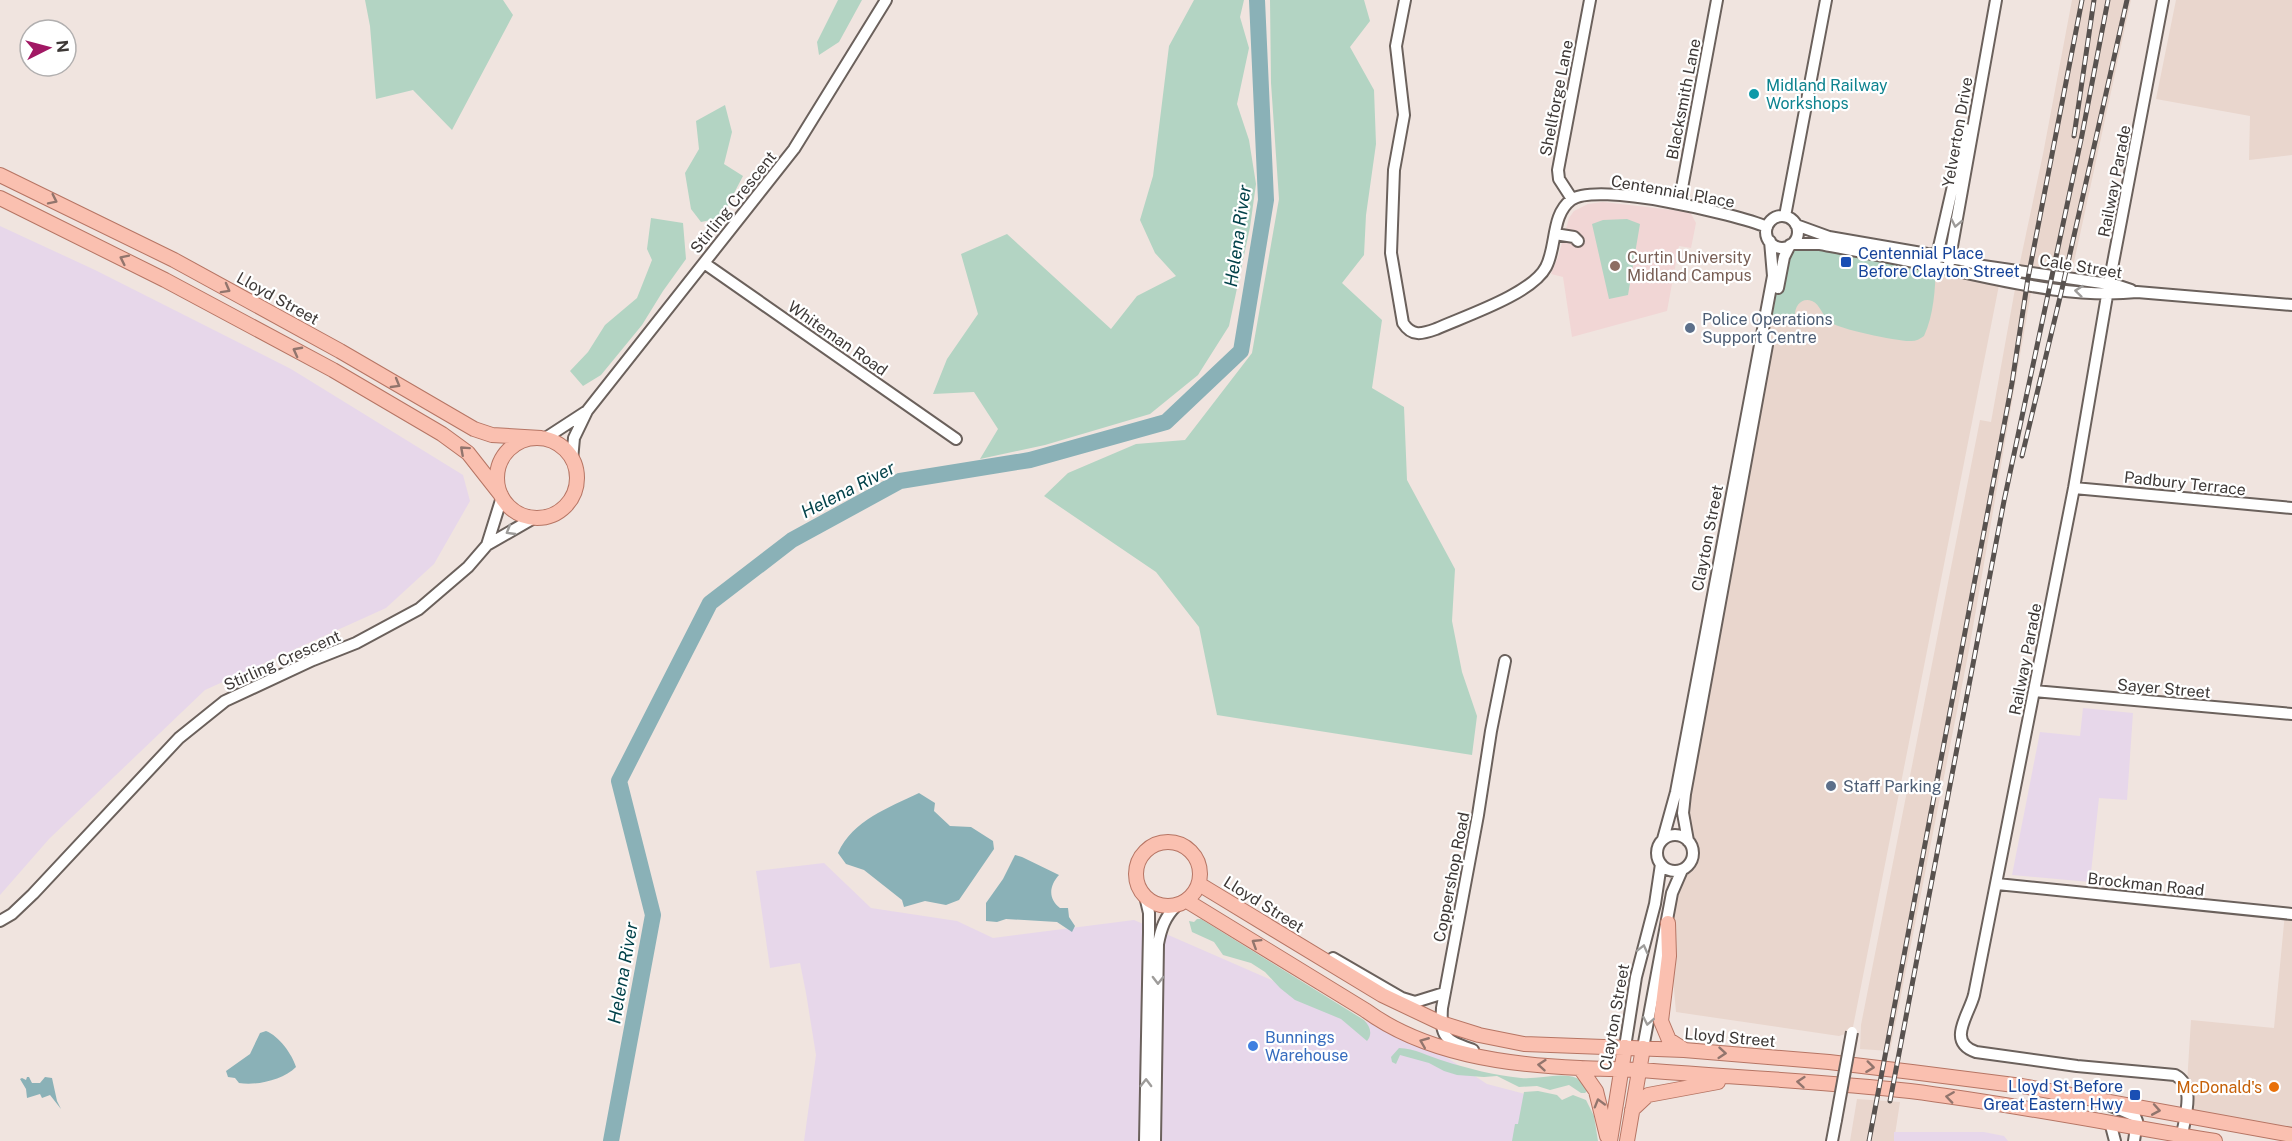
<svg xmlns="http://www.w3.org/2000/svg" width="2292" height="1141" viewBox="0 0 2292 1141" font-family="'Public Sans',sans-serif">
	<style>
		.built { fill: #e9d6cd }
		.industrial { fill: #e7d7ea }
		.education { fill: #f1d6d5 }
		.green { fill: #b3d4c3 }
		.water { fill: #8ab1b7 }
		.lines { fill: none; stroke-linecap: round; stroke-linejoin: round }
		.river { stroke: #8ab1b7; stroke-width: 16 }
		.minor-casing { stroke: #6b615c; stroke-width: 14 }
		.major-casing { stroke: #b67564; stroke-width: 16 }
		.minor { stroke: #fff; stroke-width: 10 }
		.major { stroke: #fac0b0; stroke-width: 14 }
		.rail-casing { stroke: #58524f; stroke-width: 5 }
		.rail { stroke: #fff; stroke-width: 3; stroke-dasharray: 9; stroke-linecap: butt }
		.minor-bridge-casing { stroke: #6b615c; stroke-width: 14; stroke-linecap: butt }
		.minor-bridge { stroke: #fff; stroke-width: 10 }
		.oneway { stroke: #92756d }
		.oneway2 { stroke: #9e9c9a }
		.culture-dot { fill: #0f9aa8; stroke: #fff; stroke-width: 2 }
		.transit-dot { fill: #1a4fb4; stroke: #fff; stroke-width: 2 }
		.education-dot { fill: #8d6e63; stroke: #fff; stroke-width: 2 }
		.service-dot { fill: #5c6f8a; stroke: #fff; stroke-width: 2 }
		.shop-dot { fill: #3f7fe0; stroke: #fff; stroke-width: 2 }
		.food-dot { fill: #e8710a; stroke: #fff; stroke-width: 2 }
		.labels { text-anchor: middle; stroke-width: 4.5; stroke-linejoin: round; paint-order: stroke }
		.culture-label { font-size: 16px; fill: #0d838f; stroke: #fff; text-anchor: start }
		.street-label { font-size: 16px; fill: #3d3836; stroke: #fff }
		.transit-label { font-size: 16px; fill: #164399; stroke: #fff; text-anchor: start }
		.education-label { font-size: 16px; fill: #785e54; stroke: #fff; text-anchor: start }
		.service-label { font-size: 16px; fill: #4e5e75; stroke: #fff; text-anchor: start }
		.shop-label { font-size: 16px; fill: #366cbe; stroke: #fff; text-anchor: start }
		.food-label { font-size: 16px; fill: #c56008; stroke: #fff; text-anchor: end }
		.water-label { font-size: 18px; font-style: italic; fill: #03424a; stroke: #fff }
	</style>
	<rect width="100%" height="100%" fill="#f0e4df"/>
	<path class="built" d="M 2072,0 L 2131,0 L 2071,276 L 2019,267 L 2043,154 Z
		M 2176,0 L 2292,0 L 2292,155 L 2249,160 L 2250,116 L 2156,99 Z
		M 1790,245 L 2000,280 L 1852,1032 L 1839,1036 L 1676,1012 L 1668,923 L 1682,870 L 1688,864 L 1692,855 L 1688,841 L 1685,794 L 1781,268 Z
		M 2015,289 L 2031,292 L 1969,650 L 1890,1051 L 1860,1049 L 1861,1025 L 1980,420 L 1991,422 Z
		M 2285,913 L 2292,914 L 2292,1135 L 2185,1115 L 2191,1020 L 2274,1028 Z
		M 1857,1099 L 1900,1102 L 1894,1141 L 1850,1141 Z"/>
	<path class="industrial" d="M 0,226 L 95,270 L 291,369 L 463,475 L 470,501 L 434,564 L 386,608 L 205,690 L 49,839 L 0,895 Z
		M 2083,708 L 2133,713 L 2127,800 L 2099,798 L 2090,882 L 2012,875 L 2040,732 L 2080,736 Z
		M 824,863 L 871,908 L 957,921 L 993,938 L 1134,920 L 1443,1055 L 1487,1084 L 1529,1095 L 1591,1141 L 804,1141 L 816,1055 L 806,993 L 800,963 L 770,968 L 756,871 Z
		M 1894,1132 L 1984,1132 L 2004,1136 L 2008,1141 L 1894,1141 Z"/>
	<path class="education" d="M 1603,202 L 1690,212 L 1696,223 L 1691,248 L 1679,246 L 1667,311 L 1572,337 L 1563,277 L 1551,274 L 1558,257 L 1569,218 L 1574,211 L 1588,204 Z"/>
	<path class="green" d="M 365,0 L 503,0 L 513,15 L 452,130 L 413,90 L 376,99 L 370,26 Z
		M 838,0 L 862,0 L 839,42 L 819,55 L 817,42 Z
		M 1194,0 L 1244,0 L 1240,17 L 1249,48 L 1237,104 L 1249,140 L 1256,184 L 1250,227 L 1229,326 L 1198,375 L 1150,414 L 1045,445 L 980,459 L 998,429 L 974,392 L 933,394 L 947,359 L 978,314 L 961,254 L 1007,234 L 1111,329 L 1137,296 L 1176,276 L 1155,253 L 1140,220 L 1153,176 L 1169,46 Z
		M 1270,0 L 1364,0 L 1370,21 L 1350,47 L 1374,90 L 1376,144 L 1366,215 L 1364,255 L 1342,283 L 1382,320 L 1372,388 L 1404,407 L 1407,480 L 1455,569 L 1452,621 L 1462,672 L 1477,716 L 1472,755 L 1217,715 L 1199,627 L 1156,572 L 1044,496 L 1068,473 L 1136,444 L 1185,440 L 1252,353 L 1279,199 L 1271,83 Z
		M 725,105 L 732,132 L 724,164 L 743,176 L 721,218 L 701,222 L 691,209 L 685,173 L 699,149 L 696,121 Z
		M 651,218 L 683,223 L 686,259 L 663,291 L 642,325 L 601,375 L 583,386 L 570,371 L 588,352 L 605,325 L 637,298 L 652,260 L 647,249 Z
		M 1627,219 L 1640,224 L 1628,295 L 1609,299 L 1592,224 L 1603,220 Z
		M 1792,244 L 1936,266 C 1935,290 1934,314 1924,336 C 1920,339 1916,341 1911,341 C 1900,342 1838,329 1830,322 C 1823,317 1820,304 1812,301 C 1801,297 1794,307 1795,317 L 1798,320 L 1785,319 L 1771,324 L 1781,268 Z
		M 1197,919 L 1201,919 L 1364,1020 C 1370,1026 1373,1034 1367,1041 L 1341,1019 L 1295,1000 L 1280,988 L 1265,972 L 1251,963 L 1223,955 L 1214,942 L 1192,932 L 1189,921 L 1194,922 Z
		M 1399,1048 C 1414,1048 1430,1057 1444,1061 C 1469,1069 1494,1075 1521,1078 C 1545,1080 1572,1066 1590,1088 L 1585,1093 L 1581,1093 L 1569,1085 L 1550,1090 L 1537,1086 L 1519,1087 L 1497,1076 L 1484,1077 L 1457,1075 L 1444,1071 L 1429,1063 L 1400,1055 L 1396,1064 L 1392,1062 L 1391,1057 Z
		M 1538,1091 L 1557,1095 L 1562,1100 L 1573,1095 L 1586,1100 L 1594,1116 L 1598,1141 L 1512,1141 L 1515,1124 L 1518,1124 L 1524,1092 Z"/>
	<path class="water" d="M 919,793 L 935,803 L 934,811 L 950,826 L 971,827 L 993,841 L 994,849 L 959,900 L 946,905 L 925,901 L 904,907 L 902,900 L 864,870 L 846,864 L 838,853 C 853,820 888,808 919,793 Z
		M 1015,855 L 1022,857 L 1059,875 C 1049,886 1048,899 1060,908 L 1068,908 L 1069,917 L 1075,926 L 1072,932 L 1057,922 L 1006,919 L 997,922 L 986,921 L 986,903 L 1003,879 Z
		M 266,1031 C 279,1036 292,1054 296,1067 C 283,1080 256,1086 239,1083 L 235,1078 L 228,1077 L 226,1071 L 250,1054 L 260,1033 Z
		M 27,1077 L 29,1077 L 32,1083 L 40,1083 L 45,1077 L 52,1078 L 57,1101 L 61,1109 L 50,1095 L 42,1098 L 40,1094 L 27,1098 L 26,1089 L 20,1079 L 22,1078 L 26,1080 Z"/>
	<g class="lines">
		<path class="river" d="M 611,1141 L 653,915 L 619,781 L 710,603 L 792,540 L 900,481 L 1030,460 L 1166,422 L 1241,351 L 1266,200 L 1257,0"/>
		<defs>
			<path id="minor" d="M 1405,0 L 1396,46 L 1404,115 L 1394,170 L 1391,253 L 1403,323 C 1412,337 1422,334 1436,329 C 1465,316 1532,294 1546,267 C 1557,246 1551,215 1571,200 C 1596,181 1736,214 1767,227
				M 2163,0 L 2109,284 L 2074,488 L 1974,995 C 1969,1015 1946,1042 1976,1052 L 2077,1066 L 2175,1075 C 2196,1086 2185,1116 2182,1135
				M 1572,199 L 1559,179 L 1558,170 L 1590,0
				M 1679,204 L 1717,0
				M 1785,216 L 1826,0
				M1766 232a16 16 0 1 1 32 0a16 16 0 1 1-32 0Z
				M 1796,225 L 1829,237 L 1962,260 L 1983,266 L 2116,285 L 2131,290
				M 1555,234 L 1574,237 L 1578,241
				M 1792,244 L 1820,244 C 1857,251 1895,258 1933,266 C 1999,279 2069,299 2137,292 L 2292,305
				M 1936,260 L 1966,129
				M 704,263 L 956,439
				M 1949,263 L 1996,0
				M 1778,288 L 1784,257 L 1790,245
				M 544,439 L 587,411
				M 572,460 L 574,438 L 587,411 L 794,149 L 886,0
				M 2074,488 L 2292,508
				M 487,545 L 502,497
				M 2034,691 L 2292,714
				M1657 853a18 18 0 1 1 36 0a18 18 0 1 1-36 0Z
				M 1663,839 L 1676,792 L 1773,276 L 1770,241
				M 1688,841 L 1683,813 L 1685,794 L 1767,345
				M 1997,884 L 2292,914
				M 1145,896 L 1149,913 L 1149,932 L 1145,1141
				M 0,921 L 12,914 L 33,894 L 179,738 L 225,701 L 313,660 L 356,643 L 419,609 L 468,567 L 487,545 L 534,518
				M 1333,958 L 1402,998 L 1415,1002 L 1444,993
				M 1625,1047 L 1636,977 L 1655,904 L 1661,864
				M 1643,1048 L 1672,893 L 1682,870
				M 1473,1050 C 1446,1040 1440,1039 1442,1008 L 1478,815 L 1491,731 L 1505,661
				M 2109,1105 L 2135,1116 L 2137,1121 L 2134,1141
				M 2110,1122 L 2115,1141
				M 1155,1141 L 1158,944 C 1161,928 1165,917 1176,906
				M 1832,1141 L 1836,1120"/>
			<path id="major" d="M 0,175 L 174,260 L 340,351 L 474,429 L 492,435 L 541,438
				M 0,198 L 165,280 L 333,370 L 442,434 L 468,453 L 501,495
				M497 478a40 40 0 1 1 80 0a40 40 0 1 1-80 0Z
				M1136 874a32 32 0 1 1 64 0a32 32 0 1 1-64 0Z
				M 1199,884 L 1382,995 L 1441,1023 L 1479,1035 L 1524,1044 L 1684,1050 L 1829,1062 L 1912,1072 L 2022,1086 L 2292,1135
				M 1187,901 L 1365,1010 C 1425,1054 1507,1065 1580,1068 C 1600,1069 1619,1069 1639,1070 C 1729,1077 1820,1081 1910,1091 C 2012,1104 2113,1124 2215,1141
				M 1668,923 L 1669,956 L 1661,1021 L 1669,1040 L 1683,1049
				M 1580,1068 L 1596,1091 L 1607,1136
				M 1632,1110 L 1648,1095 L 1718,1082
				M 1610,1141 L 1625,1047
				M 1627,1141 L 1643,1048"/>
		</defs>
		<use href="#minor" class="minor-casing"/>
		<use href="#major" class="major-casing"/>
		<use href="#minor" class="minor"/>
		<use href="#major" class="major"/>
		<defs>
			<path id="rail" d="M 2074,136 L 2094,0
				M 2022,456 L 2062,289 L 2127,0
				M 1890,1101 L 2004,501 L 2082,135 L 2108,0
				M 1869,1141 L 2012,383 L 2028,278 L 2082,0"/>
		</defs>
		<use href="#rail" class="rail-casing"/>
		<use href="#rail" class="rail"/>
		<defs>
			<path id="minor-bridge" d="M 1836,1120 L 1852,1032"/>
		</defs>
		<use href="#minor-bridge" class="minor-bridge-casing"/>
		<use href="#minor-bridge" class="minor-bridge"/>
	</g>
	<defs><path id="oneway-chevron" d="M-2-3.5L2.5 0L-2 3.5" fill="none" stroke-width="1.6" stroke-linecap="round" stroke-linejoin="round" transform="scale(1.5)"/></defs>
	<g class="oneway">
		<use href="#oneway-chevron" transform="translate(53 200) rotate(26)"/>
		<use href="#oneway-chevron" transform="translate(124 259) rotate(-154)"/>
		<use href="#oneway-chevron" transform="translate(226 289) rotate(29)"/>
		<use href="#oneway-chevron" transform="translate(297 351) rotate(-152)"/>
		<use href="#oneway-chevron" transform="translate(396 384) rotate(30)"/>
		<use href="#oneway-chevron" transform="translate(464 450) rotate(-138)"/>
		<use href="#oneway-chevron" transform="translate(1256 943) rotate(-148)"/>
		<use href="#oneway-chevron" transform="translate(1424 1042) rotate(-158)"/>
		<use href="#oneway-chevron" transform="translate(1722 1053) rotate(5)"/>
		<use href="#oneway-chevron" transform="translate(1542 1065) rotate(-175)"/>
		<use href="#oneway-chevron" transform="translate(1870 1067) rotate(7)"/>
		<use href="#oneway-chevron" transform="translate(1801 1082) rotate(-175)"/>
		<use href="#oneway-chevron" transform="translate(1950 1097) rotate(-172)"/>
		<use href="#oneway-chevron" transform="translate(1599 1103) rotate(-106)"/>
		<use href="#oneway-chevron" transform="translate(2156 1110) rotate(10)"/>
	</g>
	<g class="oneway2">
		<use href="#oneway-chevron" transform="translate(1956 223) rotate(101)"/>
		<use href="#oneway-chevron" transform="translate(2079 291) rotate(-174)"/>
		<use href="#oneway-chevron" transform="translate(510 531) rotate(149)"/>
		<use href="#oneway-chevron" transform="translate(1643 949) rotate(-76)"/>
		<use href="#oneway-chevron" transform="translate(1158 980) rotate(91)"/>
		<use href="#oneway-chevron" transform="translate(1648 1021) rotate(101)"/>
		<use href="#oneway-chevron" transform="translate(1146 1083) rotate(-89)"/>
	</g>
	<circle class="culture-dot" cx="1754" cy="94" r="6"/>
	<g class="transit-dot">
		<rect x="1840" y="256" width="12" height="12" rx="3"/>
		<rect x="2129" y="1089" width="12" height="12" rx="3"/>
	</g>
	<circle class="education-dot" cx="1615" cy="266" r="6"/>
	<g class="service-dot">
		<circle cx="1690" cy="328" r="6"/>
		<circle cx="1831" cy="786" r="6"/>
	</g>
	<circle class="shop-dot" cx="1253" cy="1046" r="6"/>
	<circle class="food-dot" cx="2274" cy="1087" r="6"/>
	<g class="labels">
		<g class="culture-label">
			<text x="1766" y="91">Midland Railway<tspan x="1766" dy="18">Workshops</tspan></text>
		</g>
		<g class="street-label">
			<text transform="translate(1556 98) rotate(-79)" y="6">Shellforge Lane</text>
			<text transform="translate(1683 99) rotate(-79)" y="6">Blacksmith Lane</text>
			<text transform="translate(1957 132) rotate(-80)" y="6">Yelverton Drive</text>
			<text transform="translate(2114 181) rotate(-79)" y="6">Railway Parade</text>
			<text transform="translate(1673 191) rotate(10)" y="6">Centennial Place</text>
			<text transform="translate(733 202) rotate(-51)" y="6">Stirling Crescent</text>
			<text transform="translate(2081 266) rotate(9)" y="6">Cale Street</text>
			<text transform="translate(278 298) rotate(29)" y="6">Lloyd Street</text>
			<text transform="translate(838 338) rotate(35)" y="6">Whiteman Road</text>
			<text transform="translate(2185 483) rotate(6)" y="6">Padbury Terrace</text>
			<text transform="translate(1707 538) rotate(-79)" y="6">Clayton Street</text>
			<text transform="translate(2025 659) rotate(-79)" y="6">Railway Parade</text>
			<text transform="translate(282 660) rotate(-24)" y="6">Stirling Crescent</text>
			<text transform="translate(2164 688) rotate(5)" y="6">Sayer Street</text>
			<text transform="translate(1451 877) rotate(-79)" y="6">Coppershop Road</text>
			<text transform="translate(2146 884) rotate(6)" y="6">Brockman Road</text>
			<text transform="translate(1264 904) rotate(32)" y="6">Lloyd Street</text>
			<text transform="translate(1614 1017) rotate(-80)" y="6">Clayton Street</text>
			<text transform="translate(1730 1037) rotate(5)" y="6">Lloyd Street</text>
		</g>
		<g class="transit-label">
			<text x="1858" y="259">Centennial Place<tspan x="1858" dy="18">Before Clayton Street</tspan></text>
			<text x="2123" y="1092" text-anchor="end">Lloyd St Before<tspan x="2123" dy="18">Great Eastern Hwy</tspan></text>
		</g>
		<g class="education-label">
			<text x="1627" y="263">Curtin University<tspan x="1627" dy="18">Midland Campus</tspan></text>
		</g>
		<g class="service-label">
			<text x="1702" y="325">Police Operations<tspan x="1702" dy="18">Support Centre</tspan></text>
			<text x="1843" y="792">Staff Parking</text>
		</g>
		<g class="shop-label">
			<text x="1265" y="1043">Bunnings<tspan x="1265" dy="18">Warehouse</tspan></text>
		</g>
		<g class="food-label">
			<text x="2262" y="1093">McDonald's</text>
		</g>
		<g class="water-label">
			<text transform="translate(1238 236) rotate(-82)" y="6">Helena River</text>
			<text transform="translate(848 490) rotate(-27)" y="6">Helena River</text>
			<text transform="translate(623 973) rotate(-80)" y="6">Helena River</text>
		</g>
	</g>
	<g transform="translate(48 48) rotate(84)"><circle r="28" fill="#ffffff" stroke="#b1afaf" stroke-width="1.5"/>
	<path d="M0-4.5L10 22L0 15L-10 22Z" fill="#a11864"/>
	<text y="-9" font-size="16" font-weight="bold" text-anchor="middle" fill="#3d3836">N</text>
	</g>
</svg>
